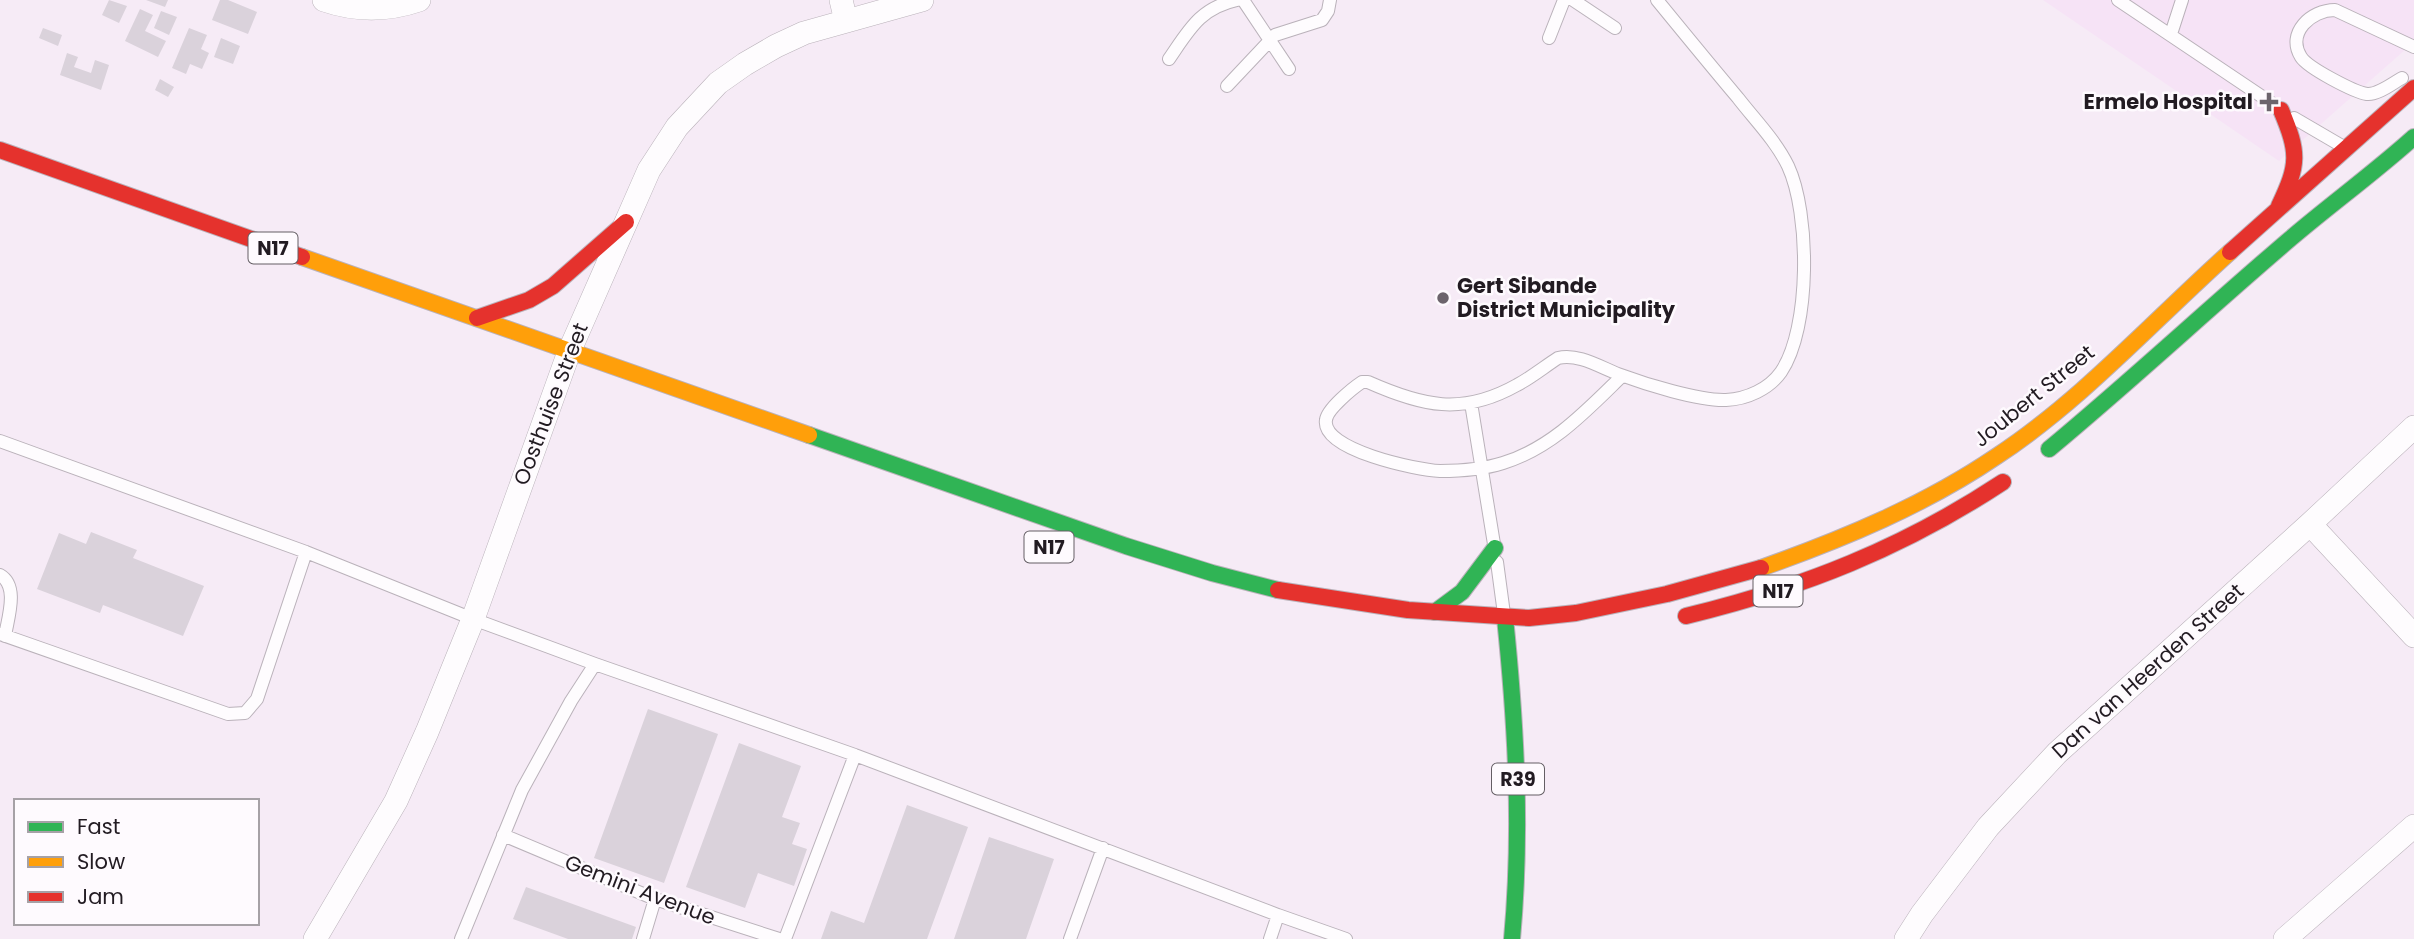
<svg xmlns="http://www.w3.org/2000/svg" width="2414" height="939" viewBox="0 0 2414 939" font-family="Poppins,sans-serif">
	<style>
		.built { fill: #f6e3f6 }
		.building { fill: #dad2db }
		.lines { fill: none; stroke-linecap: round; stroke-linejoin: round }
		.lane-casing { stroke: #bab2ba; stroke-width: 14 }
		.street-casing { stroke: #bab2ba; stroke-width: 24 }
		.fast-casing { stroke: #bab2ba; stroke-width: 18 }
		.slow-casing { stroke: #bab2ba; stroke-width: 18 }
		.jam-casing { stroke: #bab2ba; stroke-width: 18 }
		.lane { stroke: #fefcfe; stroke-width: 12 }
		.street { stroke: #fefcfe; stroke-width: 23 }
		.fast { stroke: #30b455; stroke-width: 16 }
		.slow { stroke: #ff9f0a; stroke-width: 16 }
		.jam { stroke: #e5322d; stroke-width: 16 }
		.poi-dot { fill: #6c646c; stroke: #fefafe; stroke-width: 2.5 }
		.labels { text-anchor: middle; stroke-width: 5; stroke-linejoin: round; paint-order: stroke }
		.shield { fill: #fefafe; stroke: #645e64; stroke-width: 2 }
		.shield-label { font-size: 19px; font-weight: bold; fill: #221b22 }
		.poi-label { font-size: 21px; font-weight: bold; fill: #221b22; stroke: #fefafe; text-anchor: end }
		.street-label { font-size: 21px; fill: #221b22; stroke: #fefafe }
	</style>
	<rect width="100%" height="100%" fill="#f6ebf6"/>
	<path class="built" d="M 2043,0 L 2414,0 L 2414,42 L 2279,161 Z"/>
	<path class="building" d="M 109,0 L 127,6 L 119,23 L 102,15 Z
		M 146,0 L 168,0 L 165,7 Z
		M 220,0 L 228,0 L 257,12 L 248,34 L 212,20 Z
		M 140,9 L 153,15 L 145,31 L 166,41 L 158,57 L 125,41 Z
		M 161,11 L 177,17 L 169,35 L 154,28 Z
		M 43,28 L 62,35 L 58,46 L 39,38 Z
		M 189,28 L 207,35 L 201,49 L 209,53 L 202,69 L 190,64 L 186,74 L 172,68 Z
		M 221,38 L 240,46 L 233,64 L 214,57 Z
		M 67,53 L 78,57 L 74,67 L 91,73 L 95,60 L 109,65 L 101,90 L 60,75 Z
		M 160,79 L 174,87 L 168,97 L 155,90 Z
		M 91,532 L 137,550 L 133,558 L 204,586 L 183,636 L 103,605 L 100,613 L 37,589 L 59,533 L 86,544 Z
		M 648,709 L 718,734 L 664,883 L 594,858 Z
		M 739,743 L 801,766 L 782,817 L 800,823 L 792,844 L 807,849 L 794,886 L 758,873 L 745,908 L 686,887 Z
		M 907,805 L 968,827 L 927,939 L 821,939 L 831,911 L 864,923 Z
		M 989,837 L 1054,859 L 1026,939 L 954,939 Z
		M 526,887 L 636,927 L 632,939 L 568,939 L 513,919 Z"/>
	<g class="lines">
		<defs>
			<path id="lane" d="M 1243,0 L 1289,69
				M 1573,0 L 1615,28
				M 2118,0 L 2279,108
				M 2171,34 L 2182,0
				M 1549,38 L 1564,0
				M 1169,59 C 1189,30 1200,8 1237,0
				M 2402,78 C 2393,83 2378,95 2367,94 C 2354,92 2308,68 2301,57 C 2286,33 2311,10 2335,10 L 2414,47
				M 1227,86 L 1275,35 L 1322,20 L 1328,11 L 1330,0
				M 2294,118 L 2342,146
				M 1622,376 C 1587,410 1552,448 1503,463 C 1484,469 1460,471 1440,471 C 1417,470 1321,450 1326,420 C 1327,409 1353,388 1362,382 L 1368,382 C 1422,406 1462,416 1517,385 C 1532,377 1544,367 1558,358 C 1578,353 1600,367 1618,374 C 1645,384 1699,401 1726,400 C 1747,399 1769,389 1781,372 C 1811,328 1810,213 1788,166 C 1776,141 1755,120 1738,98 C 1711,66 1684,33 1657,0
				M 1471,403 L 1494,544
				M 0,441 L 306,552 L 473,619 L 595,664 L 855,755 L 1278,915 L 1270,939
				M 1497,562 L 1504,614
				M 0,575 C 19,586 8,617 5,636
				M 0,634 L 228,714 L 245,713 L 257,699 L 306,552
				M 503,835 L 655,899 L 779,939
				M 1278,915 L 1346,939
				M 461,939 L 522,790 L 571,701 L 595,664
				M 643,939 L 655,899
				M 785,939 L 855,755
				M 1070,939 L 1103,848"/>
			<path id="street" d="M 324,0 C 356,11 387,11 419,0
				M 841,0 L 846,21
				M 2310,524 L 2414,636
				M 315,939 L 396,801 L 427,732 L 473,619 L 569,352 L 649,170 L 677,127 L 718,83 L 745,64 L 776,46 L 804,33 L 922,0
				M 1906,939 L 1922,914 L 1988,827 L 2057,753 L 2310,524 L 2414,427
				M 2285,939 L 2414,826"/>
			<path id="fast" d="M 809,435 L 1126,546 L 1212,573 L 1278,590
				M 2049,449 C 2131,381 2209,308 2290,239 C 2331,204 2374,173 2414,137
				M 1435,612 L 1462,592 L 1495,548
				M 1505,618 C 1516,725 1522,831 1512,939"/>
			<path id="slow" d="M 302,257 L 809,435
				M 1761,568 C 1843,539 1925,505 1997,456 C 2082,400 2154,320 2230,252"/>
			<path id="jam" d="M 0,150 L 302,257
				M 2279,206 C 2299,164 2299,153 2281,110
				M 2230,252 L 2414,88
				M 477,318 L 529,300 L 553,286 L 626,222
				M 1278,590 L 1408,610 L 1529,618 L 1576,613 L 1667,594 L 1761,568
				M 1686,616 C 1802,588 1903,548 2003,482"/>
		</defs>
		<use href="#lane" class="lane-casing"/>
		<use href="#street" class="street-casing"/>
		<use href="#fast" class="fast-casing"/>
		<use href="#slow" class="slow-casing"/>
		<use href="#jam" class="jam-casing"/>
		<use href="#lane" class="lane"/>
		<use href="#street" class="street"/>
		<use href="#fast" class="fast"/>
		<use href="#slow" class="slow"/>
		<use href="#jam" class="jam"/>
	</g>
	<g class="poi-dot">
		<path d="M2265.5 91.5h7v7h7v7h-7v7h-7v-7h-7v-7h7z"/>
		<circle cx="1443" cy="298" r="7"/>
	</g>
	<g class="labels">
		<g class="shield">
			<rect x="248.5" y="232.5" width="49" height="31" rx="5"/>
			<rect x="1024.5" y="531.5" width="49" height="31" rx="5"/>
			<rect x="1753.5" y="575.5" width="49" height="31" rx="5"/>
			<rect x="1492" y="763.5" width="52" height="31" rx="5"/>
		</g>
		<g class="shield-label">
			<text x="273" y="255">N17</text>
			<text x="1049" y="554">N17</text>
			<text x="1778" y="598">N17</text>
			<text x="1518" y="786">R39</text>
		</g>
		<g class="poi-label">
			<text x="2253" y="109">Ermelo Hospital</text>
			<text x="1457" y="293" text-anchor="start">Gert Sibande<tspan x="1457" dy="24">District Municipality</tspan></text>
		</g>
		<g class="street-label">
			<text transform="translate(2034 396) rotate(-39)" y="7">Joubert Street</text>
			<text transform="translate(551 404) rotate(-69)" y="7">Oosthuise Street</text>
			<text transform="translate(2148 671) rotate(-42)" y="7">Dan van Heerden Street</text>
			<text transform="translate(640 890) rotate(21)" y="7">Gemini Avenue</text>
		</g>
	</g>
	<rect x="14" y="799" width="245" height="126" fill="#fefafe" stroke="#a6a1a6" stroke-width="2"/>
	<rect x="28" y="822" width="35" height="10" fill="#30b455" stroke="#a6a1a6" stroke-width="2"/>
	<text x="77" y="834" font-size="21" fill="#221b22">Fast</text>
	<rect x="28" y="857" width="35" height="10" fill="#ff9f0a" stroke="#a6a1a6" stroke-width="2"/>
	<text x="77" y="869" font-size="21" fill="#221b22">Slow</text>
	<rect x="28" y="892" width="35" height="10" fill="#e5322d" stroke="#a6a1a6" stroke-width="2"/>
	<text x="77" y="904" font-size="21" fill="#221b22">Jam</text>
</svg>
